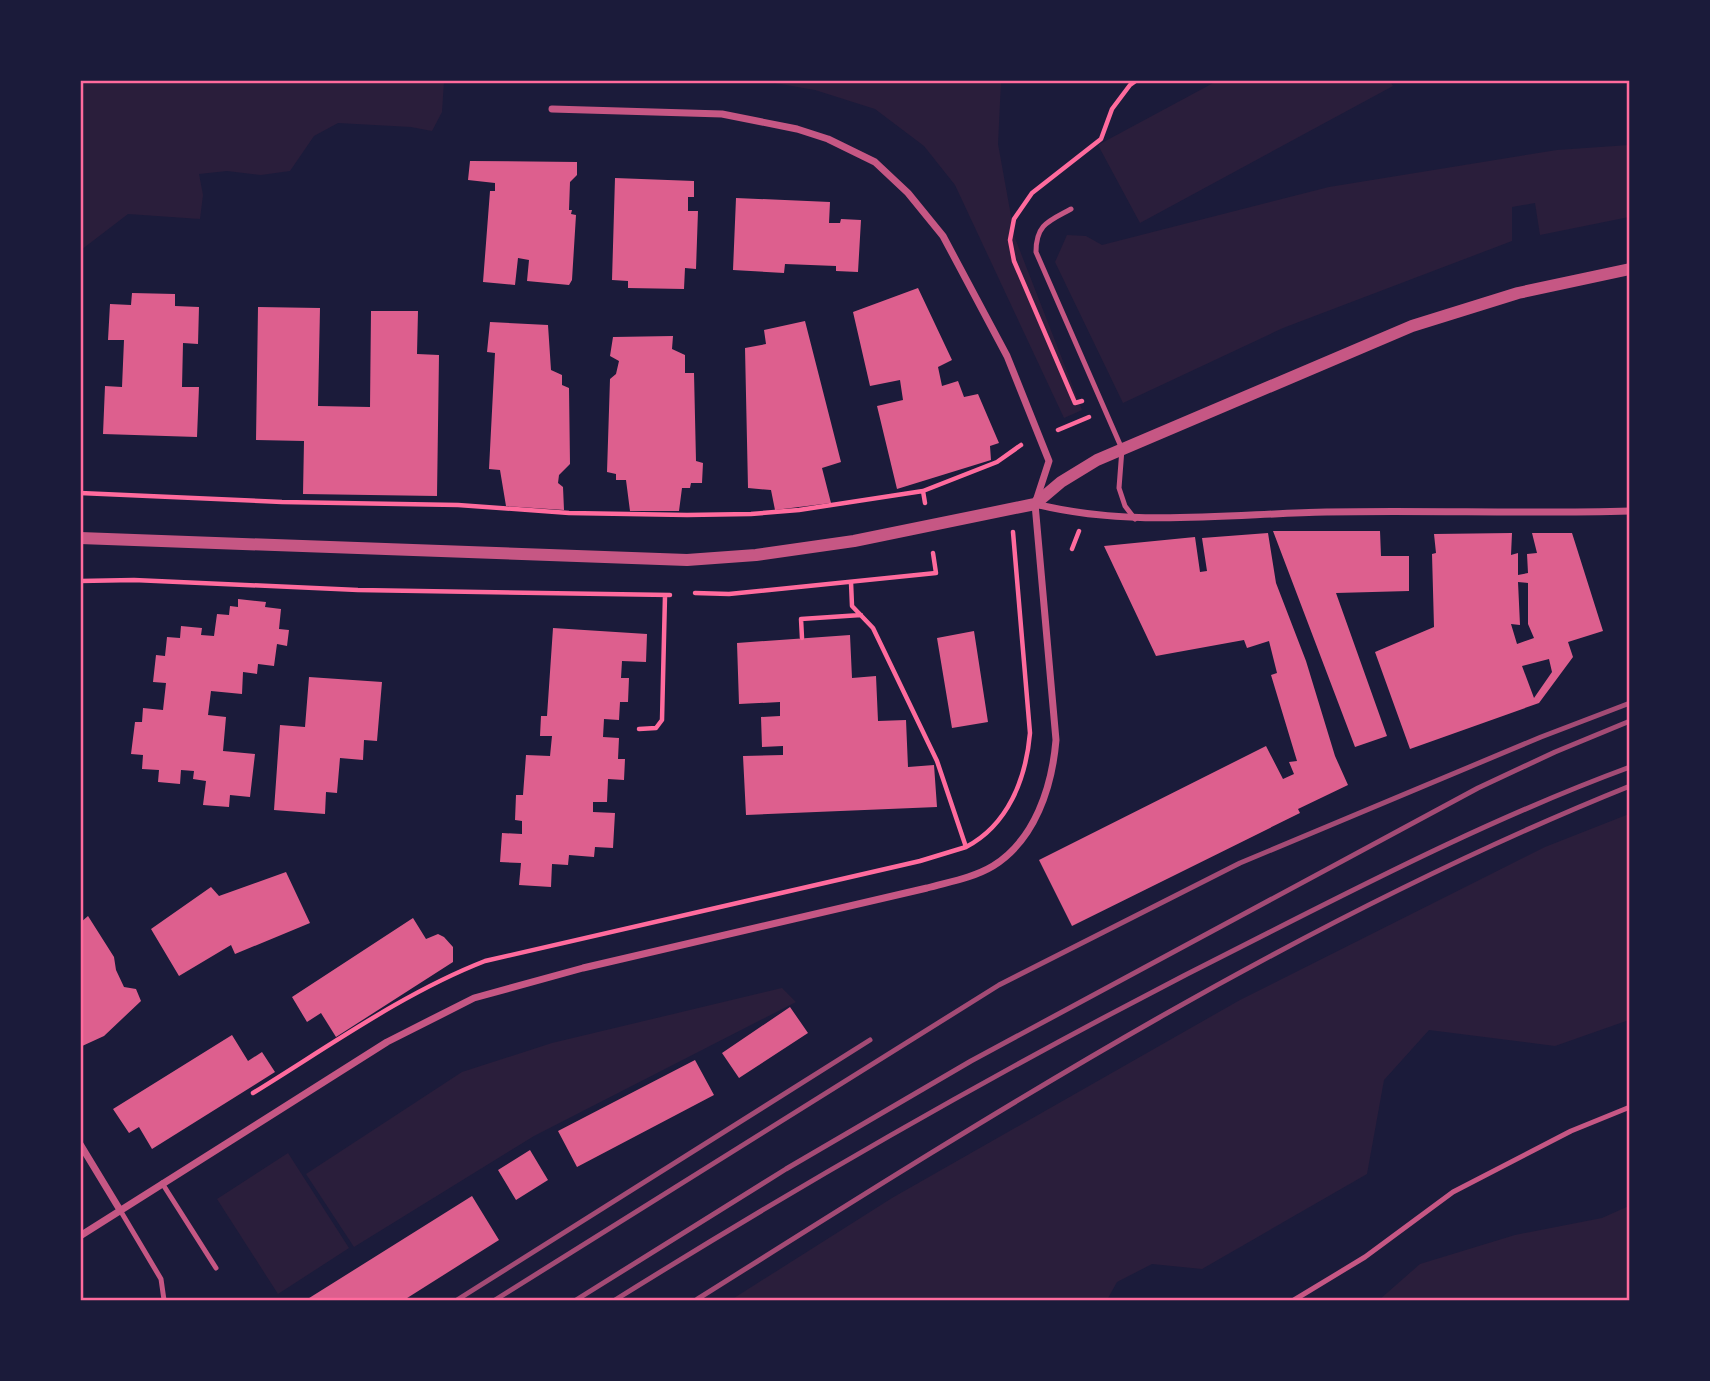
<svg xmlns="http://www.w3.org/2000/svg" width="1710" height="1381" viewBox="0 0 1710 1381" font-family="'Titillium Web',sans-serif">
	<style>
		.green { fill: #2a1e3b }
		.building { fill: #dd5f8e; fill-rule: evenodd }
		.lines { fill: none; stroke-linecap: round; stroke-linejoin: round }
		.path { stroke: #ff6b9d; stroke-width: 4.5 }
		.service { stroke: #c65784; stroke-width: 5 }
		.minor { stroke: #c65784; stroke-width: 7 }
		.tertiary { stroke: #c65784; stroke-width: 12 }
		.rail { stroke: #a44b75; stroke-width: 5 }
		.neatline { fill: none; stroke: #ff6b9d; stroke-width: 2.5 }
	</style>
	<rect width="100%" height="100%" fill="#1b1b3a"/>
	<path class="green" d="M 80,81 L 81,80 L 444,81 L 442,112 L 432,131 L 411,127 L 338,123 L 314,136 L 290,171 L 261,175 L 227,171 L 199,174 L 203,195 L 200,219 L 128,214 L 81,250 Z
		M 763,81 L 1001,81 L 998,144 L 1015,238 L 1082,410 L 1064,418 L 955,185 L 924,146 L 875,109 L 815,90 Z
		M 1390,81 L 1393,86 L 1140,223 L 1098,145 L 1217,81 Z
		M 1629,145 L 1629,217 L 1540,235 L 1535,203 L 1512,207 L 1512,241 L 1283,328 L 1123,403 L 1055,262 L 1067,235 L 1086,236 L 1102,245 L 1329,187 L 1557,150 Z
		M 1629,814 L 1629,1020 L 1555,1046 L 1429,1030 L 1384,1080 L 1367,1174 L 1202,1269 L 1152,1264 L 1117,1282 L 1107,1300 L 731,1300 L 892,1198 L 1240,1000 L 1545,847 Z
		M 782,988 L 796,1002 L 534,1136 L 354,1247 L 306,1174 L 462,1072 L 552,1043 Z
		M 288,1153 L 349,1248 L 278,1294 L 217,1199 Z
		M 1629,1206 L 1629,1300 L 1379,1300 L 1420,1264 L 1515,1235 L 1602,1218 Z"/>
	<path class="building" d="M 470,161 L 577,162 L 577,175 L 570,182 L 569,210 L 572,210 L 571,214 L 576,215 L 572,280 L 569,285 L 527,281 L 529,260 L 518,258 L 515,285 L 483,282 L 490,191 L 495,191 L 495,183 L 468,180 Z
		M 615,178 L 694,181 L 694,197 L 688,197 L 688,211 L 698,211 L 696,269 L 685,268 L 684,289 L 628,288 L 628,281 L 612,280 Z
		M 736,198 L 830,202 L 829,223 L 840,223 L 841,219 L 861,220 L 858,272 L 836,271 L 836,266 L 785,264 L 784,273 L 733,270 Z
		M 918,288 L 952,360 L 938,367 L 942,386 L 958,381 L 964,397 L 978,394 L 999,443 L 990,446 L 991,460 L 897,489 L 877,406 L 903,400 L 900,380 L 870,386 L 853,312 Z
		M 132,293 L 175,294 L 175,306 L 199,307 L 198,344 L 183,343 L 182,387 L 199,387 L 197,437 L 103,434 L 105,386 L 122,387 L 124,340 L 108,340 L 110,304 L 131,305 Z
		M 258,307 L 320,308 L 318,406 L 370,407 L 371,311 L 418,311 L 417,354 L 439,355 L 437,496 L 303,494 L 304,441 L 256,440 Z
		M 805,321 L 841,462 L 822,468 L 831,503 L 775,510 L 771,490 L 748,488 L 745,348 L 766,344 L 764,330 Z
		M 490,322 L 548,325 L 551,370 L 562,375 L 562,385 L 569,388 L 570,464 L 559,475 L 558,483 L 563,487 L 564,510 L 506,506 L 500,470 L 489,469 L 495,353 L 487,352 Z
		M 673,336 L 672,349 L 685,355 L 685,373 L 694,373 L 696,461 L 703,463 L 702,483 L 691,483 L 690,488 L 682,488 L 679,511 L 630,511 L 626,480 L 616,480 L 616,474 L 607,472 L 610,379 L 616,374 L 619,361 L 610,356 L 613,337 Z
		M 1273,531 L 1380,531 L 1381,556 L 1409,556 L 1409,591 L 1336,593 L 1387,736 L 1355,747 Z
		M 1268,533 L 1276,583 L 1306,661 L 1335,756 L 1348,785 L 1298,809 L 1300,813 L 1072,926 L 1039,860 L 1266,746 L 1283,779 L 1294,774 L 1289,762 L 1297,761 L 1271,675 L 1277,673 L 1269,641 L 1247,648 L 1244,640 L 1156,656 L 1104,546 L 1195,537 L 1200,572 L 1207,571 L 1202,538 Z
		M 1512,533 L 1511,555 L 1518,553 L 1518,575 L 1528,573 L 1527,554 L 1537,553 L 1532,533 L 1572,533 L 1603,631 L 1568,642 L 1573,657 L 1539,703 L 1410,749 L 1375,652 L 1434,627 L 1432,554 L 1436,553 L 1434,534 ZM 1518,582 L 1528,583 L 1528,624 L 1534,638 L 1517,644 L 1511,624 L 1520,625 ZM 1549,659 L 1552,672 L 1534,698 L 1522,666 Z
		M 238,599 L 266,602 L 265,607 L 281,609 L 279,629 L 289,630 L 287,646 L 277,644 L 274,666 L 258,664 L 257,674 L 243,672 L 242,694 L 211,691 L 208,715 L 226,717 L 223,751 L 255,754 L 250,797 L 230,795 L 229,807 L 203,805 L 206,781 L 193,779 L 194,771 L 181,770 L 180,784 L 158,782 L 159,770 L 142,769 L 143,755 L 131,754 L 135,722 L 142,722 L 143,708 L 163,710 L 166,683 L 153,682 L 156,655 L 165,656 L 167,637 L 180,638 L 181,626 L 202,628 L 201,635 L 214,636 L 217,614 L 229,615 L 230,606 L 238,607 Z
		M 553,628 L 647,634 L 646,662 L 622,661 L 621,678 L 629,678 L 628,702 L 620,702 L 619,720 L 604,719 L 603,737 L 619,738 L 618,759 L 625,759 L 624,780 L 608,779 L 607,802 L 593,802 L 593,812 L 615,813 L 613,848 L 595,847 L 594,857 L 569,855 L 568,865 L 552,864 L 551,887 L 519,885 L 521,863 L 500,862 L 502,833 L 522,834 L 522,821 L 515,820 L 516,795 L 523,795 L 526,755 L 550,756 L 552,736 L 540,736 L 541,716 L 547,716 Z
		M 974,631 L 988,722 L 952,728 L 937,638 Z
		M 850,635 L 852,678 L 876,676 L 878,721 L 906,720 L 908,767 L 934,765 L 937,807 L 746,815 L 743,756 L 783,755 L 783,746 L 762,747 L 761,717 L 780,716 L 780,702 L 739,704 L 737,643 Z
		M 309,677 L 382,682 L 377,741 L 364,740 L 363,760 L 340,758 L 337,793 L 326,792 L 325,814 L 274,810 L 280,725 L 305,727 Z
		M 286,872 L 310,923 L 235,954 L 231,945 L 179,976 L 151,929 L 211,887 L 219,896 Z
		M 88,916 L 114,957 L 116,970 L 124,987 L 136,989 L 141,1001 L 104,1036 L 80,1047 L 80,923 Z
		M 413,918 L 426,939 L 438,934 L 444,937 L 453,947 L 453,962 L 336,1037 L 321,1013 L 307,1022 L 292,997 Z
		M 790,1007 L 808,1033 L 739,1078 L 722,1053 Z
		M 232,1035 L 248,1061 L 262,1052 L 275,1072 L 152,1149 L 139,1127 L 129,1133 L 113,1109 Z
		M 695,1060 L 714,1095 L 577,1167 L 558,1131 Z
		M 530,1150 L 548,1180 L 516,1200 L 498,1170 Z
		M 472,1196 L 499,1240 L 404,1300 L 306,1300 Z"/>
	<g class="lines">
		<path class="path" d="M 1082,401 L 1075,403 L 1014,261 L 1010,240 L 1014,219 L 1032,193 L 1101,139 L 1112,109 L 1130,85 L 1137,80
			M 1058,430 L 1089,417
			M 80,493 L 282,502 L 458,505 L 569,513 L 687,515 L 751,514 L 799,510 L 923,491
			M 925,503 L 923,491 L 997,462 L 1021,445
			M 1072,549 L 1079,531
			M 80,581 L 134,580 L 358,590 L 670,595
			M 851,582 L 852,606 L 873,628 L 937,761 L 966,847 L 920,861
			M 695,593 L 729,594 L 936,573 L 933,553
			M 802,638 L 801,619 L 861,615
			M 639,729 L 656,728 L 662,720 L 665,596
			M 966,847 C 1008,825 1026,779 1030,733 L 1013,532
			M 253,1093 C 328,1047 403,993 485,961 L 920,861"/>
		<path class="service" d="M 1071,209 C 1049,221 1036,224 1036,252 L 1122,449 L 1119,488 L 1125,506 L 1135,519
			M 162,1183 L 216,1268
			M 120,1210 L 161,1279 L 164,1300
			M 1294,1300 L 1365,1257 L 1453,1192 L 1571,1131 L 1630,1107"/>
		<path class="minor" d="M 1035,504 C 1131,528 1229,514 1326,512 C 1427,510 1528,514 1630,511
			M 80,1144 L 120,1210
			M 80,1236 L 387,1042 L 474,998 L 583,968 L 927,888 C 948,882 973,878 993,866 C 1035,840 1052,787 1056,740 L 1035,504 L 1049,461 L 1007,356 L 943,236 L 908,193 L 875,162 L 828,139 L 797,129 L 722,114 L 552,109"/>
		<path class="tertiary" d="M 80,538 L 687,560 L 756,555 L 854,541 L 1035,504 L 1061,482 L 1097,460 L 1412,326 L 1518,293 L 1630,269"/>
		<path class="rail" d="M 457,1300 L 870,1040
			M 495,1300 L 999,985 L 1240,863 L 1541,737 L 1630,703
			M 576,1300 L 786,1169 L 971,1061 L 1478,788 L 1555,752 L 1630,721
			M 615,1300 C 827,1168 1044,1045 1268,933 C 1386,873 1505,813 1630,767
			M 696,1300 C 996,1111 1299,919 1630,786"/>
	</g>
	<rect width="1710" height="1381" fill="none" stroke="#1b1b3a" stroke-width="164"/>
	<rect x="82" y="82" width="1546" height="1217" class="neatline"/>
</svg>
